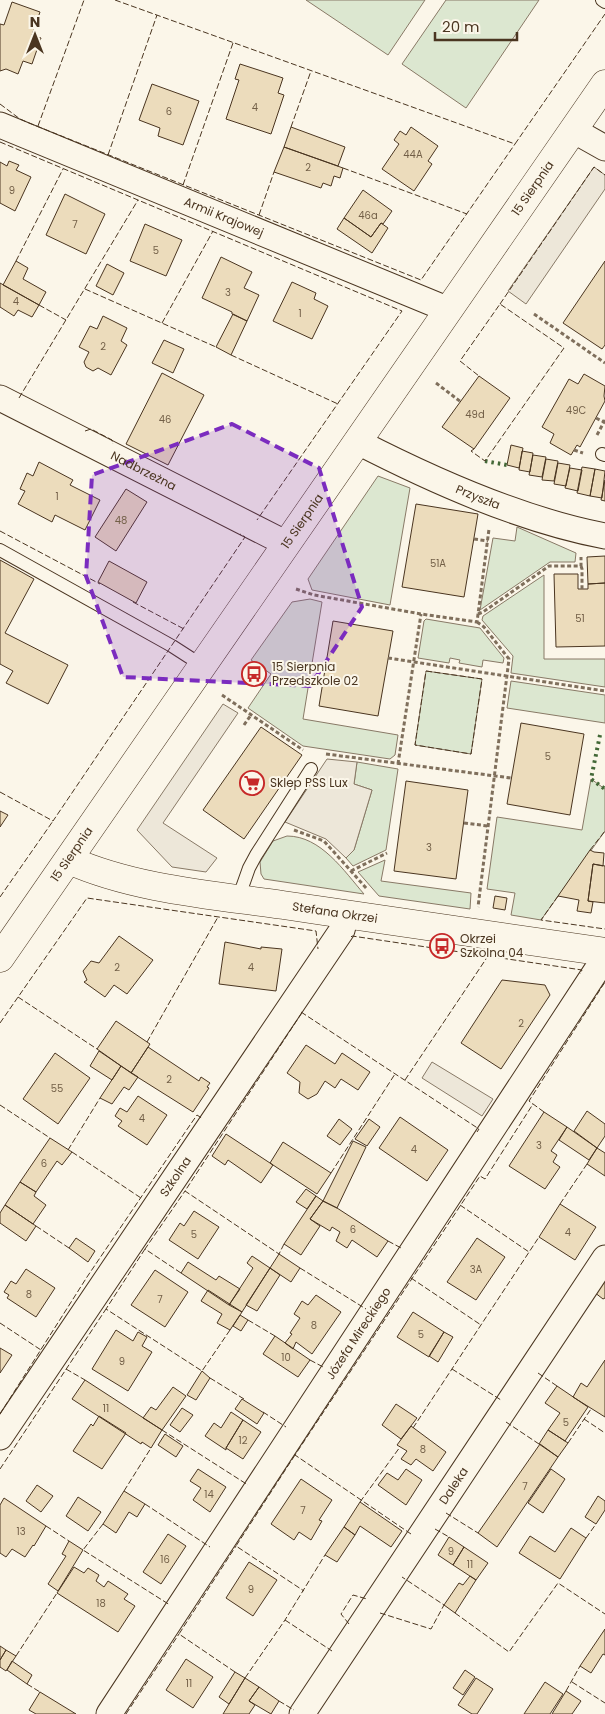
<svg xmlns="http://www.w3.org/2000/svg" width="605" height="1714" viewBox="0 0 605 1714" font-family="Poppins,sans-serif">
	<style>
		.green { fill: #dce7d0; stroke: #887966 }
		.parking { fill: #ede7d9; stroke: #887966 }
		.building { fill: #ecdcbc; stroke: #4a3520 }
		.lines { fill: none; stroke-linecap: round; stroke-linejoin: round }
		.service-casing { stroke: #4a3520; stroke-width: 14 }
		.minor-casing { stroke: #4a3520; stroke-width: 27 }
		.tertiary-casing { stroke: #4a3520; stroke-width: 29 }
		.path { stroke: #7f6f5c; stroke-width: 3; stroke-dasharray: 4 2.5; stroke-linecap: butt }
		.service { stroke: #fbf6e9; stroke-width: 12 }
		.minor { stroke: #fbf6e9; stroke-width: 25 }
		.tertiary { stroke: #fbf6e9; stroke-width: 28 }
		.hedge { stroke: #436837; stroke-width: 4; stroke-dasharray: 2.5 4; stroke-linecap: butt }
		.fence { stroke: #4a3520; stroke-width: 1; stroke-dasharray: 6 2.5; stroke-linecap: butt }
		.marked { fill: #7b2cbf; fill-opacity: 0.2; stroke: #7b2cbf; stroke-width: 4; stroke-dasharray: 10 6; stroke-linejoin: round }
		.labels { text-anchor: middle; stroke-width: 4; stroke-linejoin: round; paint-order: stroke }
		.number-label { font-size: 10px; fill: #725f47 }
		.street-label { font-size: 12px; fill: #4a3520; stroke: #fbf6e9 }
		.poi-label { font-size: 12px; fill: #4a3520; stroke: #fbf6e9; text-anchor: start }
	</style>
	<rect width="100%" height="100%" fill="#fbf6e9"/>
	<path class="green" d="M 306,0 L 425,0 L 388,55 Z
		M 446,0 L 539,0 L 466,108 L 402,64 Z
		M 378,476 L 410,488 L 390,605 L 312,590 L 308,579 Z
		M 517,527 L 576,553 L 575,562 L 550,562 L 480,610 L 493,538 L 515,541 Z
		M 544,575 L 544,659 L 605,659 L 605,687 L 511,673 L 513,656 L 482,620 L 483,616 Z
		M 310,599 L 322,602 L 303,719 L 398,735 L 395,755 L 390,759 L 303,746 L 248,708 L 271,674 L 251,660 L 292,602 Z
		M 426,619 L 480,628 L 504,658 L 503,663 L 483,660 L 482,667 L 459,663 L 460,660 L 450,658 L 449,663 L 418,658 L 424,621 Z
		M 426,671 L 482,679 L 471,754 L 415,745 Z
		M 511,681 L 605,695 L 605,723 L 507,708 Z
		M 357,762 L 398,769 L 386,850 L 353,866 L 346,858 L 354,850 L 372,790 L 354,784 Z
		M 591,779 L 605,789 L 605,831 L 541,920 L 511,915 L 515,893 L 487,889 L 497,817 L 582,830 Z
		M 287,836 C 321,836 344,871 364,894 L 264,879 L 261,874 L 260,862 L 273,841 Z
		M 385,860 L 381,881 L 471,893 L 470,909 L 379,896 L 358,872 Z"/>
	<path class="parking" d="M 594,167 L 605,175 L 605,189 L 526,304 L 508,291 Z
		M 223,704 L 238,713 L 163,823 L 217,858 L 206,872 L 172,867 L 137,830 Z
		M 327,759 L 357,762 L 354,784 L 372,790 L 354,850 L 346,858 L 326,839 L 285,822 Z
		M 432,1062 L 493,1099 L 482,1116 L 422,1078 Z"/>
	<path class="building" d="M 12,2 L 40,12 L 32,35 L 41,38 L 32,64 L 23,61 L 18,74 L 6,69 L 0,71 L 0,24 L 4,25 Z
		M 240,64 L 283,78 L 278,93 L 284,95 L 271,134 L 226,119 L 239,80 L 235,79 Z
		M 152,84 L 199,101 L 183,145 L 158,136 L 160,128 L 139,120 Z
		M 291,127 L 345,147 L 338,166 L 284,147 Z
		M 411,127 L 438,146 L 428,161 L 432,164 L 414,191 L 382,169 L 399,144 L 394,140 L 400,131 L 406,135 Z
		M 284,147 L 343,168 L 340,178 L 334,176 L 331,186 L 323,183 L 321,188 L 274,172 Z
		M 9,161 L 19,165 L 16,170 L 31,177 L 15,211 L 0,203 L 0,162 L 7,166 Z
		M 363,190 L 392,211 L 383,224 L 381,223 L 371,237 L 344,218 Z
		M 65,194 L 105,214 L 86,254 L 46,235 Z
		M 344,218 L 371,237 L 381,223 L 388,228 L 372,253 L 337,229 Z
		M 145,224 L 182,240 L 166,276 L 130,261 Z
		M 221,257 L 252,272 L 244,288 L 259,295 L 247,321 L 232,314 L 232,312 L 202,298 Z
		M 16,261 L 28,268 L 23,279 L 46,292 L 39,305 L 3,285 Z
		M 605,261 L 605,345 L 602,349 L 563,323 Z
		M 107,264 L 124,273 L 113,295 L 96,286 Z
		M 292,282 L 316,293 L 314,299 L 328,306 L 312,339 L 273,321 Z
		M 0,283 L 39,305 L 32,317 L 18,310 L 14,316 L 0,307 Z
		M 233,314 L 247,321 L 231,355 L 216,347 Z
		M 103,316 L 127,328 L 121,341 L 127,345 L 111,375 L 98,368 L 93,371 L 86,367 L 84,362 L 89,352 L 79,347 L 90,326 L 97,329 Z
		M 164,340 L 184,349 L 173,373 L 152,363 Z
		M 162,373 L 204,395 L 168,465 L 126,444 Z
		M 584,374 L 605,386 L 604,396 L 605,401 L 580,447 L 577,445 L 571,455 L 550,443 L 554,434 L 542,427 L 569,379 L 578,384 Z
		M 479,376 L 510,398 L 474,449 L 442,427 Z
		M 511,445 L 523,448 L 519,468 L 507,465 Z
		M 522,451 L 533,453 L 530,472 L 519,470 Z
		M 533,455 L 546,457 L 542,477 L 529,475 Z
		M 546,459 L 558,461 L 554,481 L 542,480 Z
		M 39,462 L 73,480 L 70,485 L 100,500 L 85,530 L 55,515 L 52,522 L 18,504 L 25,491 L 20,489 L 27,473 L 33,476 Z
		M 558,463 L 570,465 L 566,486 L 554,484 Z
		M 582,467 L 595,469 L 590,496 L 577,493 Z
		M 570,468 L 582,470 L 578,491 L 565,488 Z
		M 595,469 L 605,471 L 602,498 L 590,496 Z
		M 605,480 L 605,501 L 601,500 Z
		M 126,489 L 147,502 L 116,551 L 95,537 Z
		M 416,504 L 478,514 L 464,597 L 402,587 Z
		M 605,556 L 605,583 L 588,584 L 587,557 Z
		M 0,560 L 34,579 L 5,633 L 68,665 L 48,704 L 6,683 L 13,671 L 0,664 Z
		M 109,561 L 147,582 L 136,603 L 98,582 Z
		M 554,574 L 578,574 L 578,589 L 588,589 L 588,584 L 605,583 L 605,646 L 556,647 Z
		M 333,621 L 393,631 L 378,716 L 319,706 Z
		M 521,723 L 584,734 L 570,815 L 507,804 Z
		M 261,727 L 302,755 L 244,839 L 203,810 Z
		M 406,781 L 468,790 L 456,879 L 394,871 Z
		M 0,811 L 8,815 L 0,827 Z
		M 590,850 L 594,852 L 604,853 L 603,866 L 593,864 L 588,901 L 593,902 L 591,913 L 577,911 L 579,900 L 558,896 Z
		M 593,864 L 605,866 L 605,903 L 588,901 Z
		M 495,896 L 507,898 L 505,910 L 493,908 Z
		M 119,936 L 153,960 L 127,994 L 114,985 L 105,997 L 84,982 L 87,980 L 83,971 L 91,961 L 99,963 Z
		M 225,942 L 261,949 L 261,947 L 282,949 L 276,991 L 219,984 Z
		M 502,980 L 545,985 L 550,995 L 501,1069 L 461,1043 Z
		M 116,1021 L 150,1044 L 131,1073 L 97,1049 Z
		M 306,1045 L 335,1064 L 342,1053 L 370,1072 L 358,1090 L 341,1079 L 335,1088 L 325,1081 L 317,1094 L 308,1099 L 299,1093 L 300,1082 L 287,1073 Z
		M 148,1047 L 199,1081 L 201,1077 L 210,1083 L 207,1087 L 209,1088 L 193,1112 L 131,1073 Z
		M 99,1051 L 121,1066 L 112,1080 L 90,1066 Z
		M 55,1053 L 90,1078 L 58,1124 L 23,1099 Z
		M 121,1066 L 138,1077 L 129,1090 L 124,1087 L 112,1104 L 100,1098 Z
		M 138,1096 L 167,1115 L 147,1145 L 118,1126 L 122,1121 L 115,1116 L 120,1108 L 127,1112 Z
		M 587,1111 L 605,1124 L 605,1136 L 597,1148 L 574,1131 Z
		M 544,1112 L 567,1127 L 551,1151 L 557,1155 L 553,1162 L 560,1167 L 545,1189 L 509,1166 Z
		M 400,1117 L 448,1150 L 427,1181 L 379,1148 Z
		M 339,1119 L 352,1129 L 340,1145 L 327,1136 Z
		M 369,1119 L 380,1127 L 367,1146 L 355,1139 Z
		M 567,1127 L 597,1148 L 589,1160 L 559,1140 Z
		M 226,1134 L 273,1165 L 261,1183 L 228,1160 L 225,1165 L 212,1156 Z
		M 50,1138 L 72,1152 L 62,1165 L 57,1161 L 36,1192 L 20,1182 Z
		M 353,1141 L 366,1147 L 337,1208 L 323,1201 Z
		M 283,1142 L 331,1173 L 317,1194 L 270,1163 Z
		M 597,1148 L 605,1153 L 605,1176 L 587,1164 Z
		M 20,1182 L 36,1192 L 34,1196 L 46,1205 L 33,1224 L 5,1205 Z
		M 306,1189 L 316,1196 L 307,1209 L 296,1202 Z
		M 316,1196 L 323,1201 L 310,1219 L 320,1226 L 301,1255 L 284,1244 Z
		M 323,1201 L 337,1208 L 388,1241 L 377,1257 L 352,1240 L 347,1248 L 336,1241 L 340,1232 L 332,1227 L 330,1231 L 310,1219 Z
		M 560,1204 L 596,1227 L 575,1260 L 539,1237 Z
		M 5,1205 L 36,1226 L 26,1241 L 0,1223 L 0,1213 Z
		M 194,1211 L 219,1227 L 198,1259 L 169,1240 L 180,1223 L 184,1226 Z
		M 76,1238 L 95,1251 L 88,1262 L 69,1248 Z
		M 477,1238 L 505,1257 L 476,1300 L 447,1282 Z
		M 279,1254 L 300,1268 L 291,1282 L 270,1268 Z
		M 252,1256 L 270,1268 L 242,1312 L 229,1305 L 253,1268 L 247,1263 Z
		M 188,1262 L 216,1280 L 219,1276 L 240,1289 L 229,1305 L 181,1273 Z
		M 270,1268 L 280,1275 L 257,1311 L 246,1305 Z
		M 26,1269 L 55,1288 L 36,1317 L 7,1298 L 9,1295 L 4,1292 L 11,1281 L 16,1284 Z
		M 155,1270 L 188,1292 L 165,1327 L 131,1305 Z
		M 605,1278 L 605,1298 L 603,1299 L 594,1292 Z
		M 208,1290 L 242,1312 L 230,1330 L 217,1323 L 222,1314 L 201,1301 Z
		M 316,1295 L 341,1312 L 312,1354 L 296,1342 L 293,1349 L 285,1343 L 292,1334 L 290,1333 L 300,1318 L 294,1314 L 302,1301 L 308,1305 Z
		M 413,1312 L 444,1332 L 429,1357 L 397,1337 Z
		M 240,1315 L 248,1320 L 241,1331 L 233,1326 Z
		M 116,1330 L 133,1341 L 138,1332 L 147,1337 L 142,1346 L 152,1352 L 128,1391 L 92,1369 Z
		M 444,1332 L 453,1337 L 438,1362 L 429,1356 Z
		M 275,1336 L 310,1360 L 298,1377 L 263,1354 Z
		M 0,1348 L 12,1355 L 0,1373 Z
		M 605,1360 L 605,1417 L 573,1397 L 581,1383 L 587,1387 Z
		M 202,1371 L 210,1378 L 196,1400 L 187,1395 Z
		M 85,1380 L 162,1430 L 151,1448 L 142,1442 L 141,1444 L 72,1399 Z
		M 557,1386 L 588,1407 L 565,1441 L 548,1430 L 560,1413 L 545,1403 Z
		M 173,1387 L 186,1396 L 162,1430 L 143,1418 L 151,1407 L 156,1410 Z
		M 242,1399 L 264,1413 L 257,1424 L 235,1409 Z
		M 396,1404 L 417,1418 L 401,1439 L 382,1425 Z
		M 182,1408 L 193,1415 L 180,1432 L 170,1425 Z
		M 231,1412 L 243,1420 L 226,1448 L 226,1450 L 205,1436 L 214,1423 L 221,1428 Z
		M 99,1416 L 126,1433 L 102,1469 L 73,1451 L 91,1424 L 93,1426 Z
		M 243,1420 L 261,1432 L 243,1459 L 226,1448 Z
		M 411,1426 L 446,1452 L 433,1471 L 416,1459 L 411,1465 L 401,1459 L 407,1451 L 397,1445 Z
		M 548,1430 L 568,1443 L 558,1457 L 539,1444 Z
		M 165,1434 L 183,1446 L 176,1457 L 158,1445 Z
		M 540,1444 L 558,1457 L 497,1547 L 478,1533 Z
		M 198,1469 L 226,1487 L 210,1512 L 193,1500 L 201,1488 L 190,1481 Z
		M 406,1469 L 422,1480 L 406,1505 L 378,1485 L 387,1473 L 398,1480 Z
		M 551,1469 L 565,1479 L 543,1513 L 528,1503 Z
		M 301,1479 L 332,1500 L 319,1520 L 322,1521 L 311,1540 L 299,1532 L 294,1540 L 271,1524 Z
		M 37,1485 L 53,1496 L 41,1512 L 26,1501 Z
		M 124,1491 L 145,1504 L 137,1517 L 129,1512 L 116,1533 L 103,1524 Z
		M 598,1496 L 605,1501 L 605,1510 L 596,1524 L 585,1517 Z
		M 78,1497 L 101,1512 L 88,1531 L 66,1516 Z
		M 4,1498 L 46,1526 L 34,1546 L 33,1545 L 25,1557 L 12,1549 L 6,1557 L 0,1553 L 0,1505 Z
		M 360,1502 L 402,1531 L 391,1547 L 360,1526 L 355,1535 L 344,1527 Z
		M 344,1527 L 355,1535 L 337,1562 L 325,1555 Z
		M 571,1528 L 586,1538 L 560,1579 L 519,1553 L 530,1536 L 555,1552 Z
		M 168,1534 L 186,1546 L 161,1584 L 143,1572 Z
		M 449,1537 L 464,1547 L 453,1565 L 438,1555 Z
		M 69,1541 L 83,1550 L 58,1591 L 48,1584 L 66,1556 L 62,1554 Z
		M 464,1547 L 488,1563 L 476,1580 L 453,1565 Z
		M 249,1562 L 277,1580 L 253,1616 L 226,1598 Z
		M 74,1567 L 84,1573 L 88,1568 L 99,1575 L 96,1581 L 104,1587 L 108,1581 L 128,1594 L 124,1599 L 135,1606 L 118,1632 L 57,1593 Z
		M 470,1576 L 476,1580 L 455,1613 L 444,1605 L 459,1583 L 463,1585 Z
		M 605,1629 L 605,1655 L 603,1654 L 591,1673 L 580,1666 Z
		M 0,1646 L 6,1650 L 0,1660 Z
		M 6,1650 L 16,1656 L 6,1671 L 0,1667 L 0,1660 Z
		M 186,1659 L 213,1677 L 193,1708 L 166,1690 Z
		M 12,1661 L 32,1675 L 27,1684 L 7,1670 Z
		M 465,1670 L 475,1677 L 463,1695 L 453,1688 Z
		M 235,1672 L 245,1678 L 229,1704 L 219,1697 Z
		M 245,1678 L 259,1687 L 249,1701 L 255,1705 L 249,1714 L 223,1714 Z
		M 476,1678 L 493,1689 L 477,1714 L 472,1714 L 458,1705 Z
		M 545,1682 L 563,1694 L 550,1714 L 524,1714 Z
		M 259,1687 L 279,1701 L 271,1714 L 249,1701 Z
		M 566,1691 L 581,1701 L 572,1714 L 552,1714 Z
		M 40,1692 L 76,1714 L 36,1714 L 29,1710 Z"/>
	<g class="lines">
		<defs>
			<path id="service" d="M 602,0 L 605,2
				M 602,454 L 605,455
				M 0,550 L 172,646 L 203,666
				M 238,899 L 249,868 L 256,855 L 311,769"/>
			<g id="minor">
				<path id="s1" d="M 0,125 L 449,310"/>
				<path d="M 573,130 L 605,148"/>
				<path id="s2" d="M 0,398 L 287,544"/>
				<path id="s3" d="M 358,442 C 434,481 521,520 605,536"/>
				<path id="s4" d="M 0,1437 L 342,930 L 346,915"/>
				<path id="s5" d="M 109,1714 L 598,968 L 603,951"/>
				<path id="s6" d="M 302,1714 L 605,1258"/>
			</g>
			<g id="tertiary">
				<path id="s7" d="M 69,860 C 134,889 212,895 283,905 C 390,921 497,936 605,952"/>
				<path id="s8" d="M 0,958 L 605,84"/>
			</g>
		</defs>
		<use href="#service" class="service-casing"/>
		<use href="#minor" class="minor-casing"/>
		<use href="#tertiary" class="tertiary-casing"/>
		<path class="path" d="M 534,314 L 605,363
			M 436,383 L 461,402
			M 596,418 L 604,422
			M 597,435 L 605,420
			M 574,450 L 583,453
			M 474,539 L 488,541
			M 581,566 L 582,569 L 582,589
			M 296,589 L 314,595 L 421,614 L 477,622 L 489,529
			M 478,614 L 483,612 L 549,566 L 581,566 L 581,557
			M 477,622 L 484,627 L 509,659 L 478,907
			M 388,658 L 605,691
			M 222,695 L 303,750
			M 244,725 L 251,715
			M 326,754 L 511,778
			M 398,764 L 421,614
			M 464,823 L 488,826
			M 294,830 L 324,841 L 367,889
			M 351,871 L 387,853"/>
		<use href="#service" class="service"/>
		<use href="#minor" class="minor"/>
		<use href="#tertiary" class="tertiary"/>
		<path class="hedge" d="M 485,461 L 507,465
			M 600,735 L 591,779 L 605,789"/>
		<path class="fence" d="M 115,0 L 515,144 L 605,14
			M 0,104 L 20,119 L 29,123 L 421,280 L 515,144
			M 38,126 L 84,0
			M 291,127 L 311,71
			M 0,142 L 402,311 L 257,520
			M 108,155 L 157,15
			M 343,168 L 467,214
			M 183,185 L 233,43
			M 259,215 L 274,172
			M 16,261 L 63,169
			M 85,289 L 216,347
			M 500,304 L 594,167 L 605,175
			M 39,305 L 66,320
			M 162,323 L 213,231
			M 231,355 L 338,404
			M 19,398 L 138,200
			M 85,431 L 91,429 L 112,440 L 113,444
			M 474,449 L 471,451 L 485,461 L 564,348 L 500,304 L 460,361 L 479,376
			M 0,531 L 100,584
			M 133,602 L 184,629
			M 426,671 L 482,679 L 471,754 L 415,745 Z
			M 0,792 L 53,821 L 245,537 L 240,534
			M 590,850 L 605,831
			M 558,896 L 541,920 L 605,929
			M 0,897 L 53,821
			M 351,937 L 352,936 L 582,970 L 580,974
			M 18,997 L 97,1049
			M 301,1012 L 479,1129 L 477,1132
			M 0,1023 L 87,898 L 316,931 L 318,949
			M 147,1042 L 218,917
			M 405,1080 L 488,956
			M 0,1105 L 50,1138
			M 544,1112 L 529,1101 L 605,982
			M 68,1150 L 100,1098
			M 72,1152 L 141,1198
			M 331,1173 L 395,1074
			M 560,1204 L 587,1164
			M 460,1205 L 529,1252
			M 36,1226 L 69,1248
			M 388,1241 L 403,1249
			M 284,1244 L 279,1254 L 185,1191 L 303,1011
			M 145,1249 L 106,1309 L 202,1371 L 230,1330
			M 300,1268 L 366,1309
			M 181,1273 L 145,1249 L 185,1191
			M 411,1278 L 481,1325
			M 248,1320 L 275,1336
			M 0,1323 L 41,1350
			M 310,1360 L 325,1368
			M 66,1369 L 85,1380
			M 452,1369 L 501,1400
			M 538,1373 L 557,1386
			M 210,1378 L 244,1399
			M 263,1412 L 286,1427
			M 0,1414 L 87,1277 L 190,1125 L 197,1115 L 203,1119
			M 584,1419 L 605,1433
			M 506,1422 L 539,1444
			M 413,1428 L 539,1237
			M 162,1430 L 248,1485
			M 568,1443 L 591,1409
			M 295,1455 L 236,1546 L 304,1591
			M 0,1469 L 106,1309
			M 124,1491 L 151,1448
			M 360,1502 L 400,1447
			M 145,1504 L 210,1547
			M 446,1513 L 478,1533
			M 103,1524 L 83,1550 L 170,1605
			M 46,1526 L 69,1541
			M 435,1529 L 449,1537
			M 411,1534 L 295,1455 L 480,1176 L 485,1179 L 533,1104
			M 586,1538 L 596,1524
			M 380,1613 L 431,1629 L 444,1605 L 402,1577
			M 455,1613 L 509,1652 L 558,1583 L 605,1614
			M 285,1620 L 332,1651
			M 349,1624 L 341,1614 L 353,1595 L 367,1599
			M 16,1656 L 57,1593
			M 235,1672 L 179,1634 L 236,1546
			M 245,1678 L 285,1620 L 325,1555
			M 572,1682 L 605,1703
			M 27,1684 L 40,1692
			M 566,1691 L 580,1666
			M 279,1701 L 294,1710
			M 126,1714 L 179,1634"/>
	</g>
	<path class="marked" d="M 232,424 L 319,468 L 362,607 L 310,686 L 123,677 L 86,576 L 92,475 Z"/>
	<defs>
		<symbol id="bus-ring" viewBox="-11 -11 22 22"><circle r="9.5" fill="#fbf6e9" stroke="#c62828" stroke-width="1.5"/><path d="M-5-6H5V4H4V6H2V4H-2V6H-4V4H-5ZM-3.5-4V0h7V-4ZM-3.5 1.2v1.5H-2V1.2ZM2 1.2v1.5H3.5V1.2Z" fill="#c62828"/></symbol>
		<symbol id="supermarket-ring" viewBox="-11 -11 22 22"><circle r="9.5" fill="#fbf6e9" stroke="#c62828" stroke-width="1.5"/><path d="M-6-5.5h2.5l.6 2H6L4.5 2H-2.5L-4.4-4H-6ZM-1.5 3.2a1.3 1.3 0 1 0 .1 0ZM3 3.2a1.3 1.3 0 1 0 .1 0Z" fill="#c62828"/></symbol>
	</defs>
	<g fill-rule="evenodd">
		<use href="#bus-ring" x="240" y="660" width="28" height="28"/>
		<use href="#supermarket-ring" x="238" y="769" width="28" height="28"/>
		<use href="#bus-ring" x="428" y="932" width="28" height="28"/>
	</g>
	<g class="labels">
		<g class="number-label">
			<text x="255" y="111">4</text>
			<text x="169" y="115">6</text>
			<text x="413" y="158">44A</text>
			<text x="308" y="171">2</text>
			<text x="12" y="194">9</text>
			<text x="368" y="219">46a</text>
			<text x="75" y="228">7</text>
			<text x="156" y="254">5</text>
			<text x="228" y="296">3</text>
			<text x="16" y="305">4</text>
			<text x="300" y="317">1</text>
			<text x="103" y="350">2</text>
			<text x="576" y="414">49C</text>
			<text x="475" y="418">49d</text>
			<text x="165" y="423">46</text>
			<text x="57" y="500">1</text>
			<text x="121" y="524">48</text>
			<text x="438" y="567">51A</text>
			<text x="580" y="622">51</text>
			<text x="548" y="760">5</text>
			<text x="429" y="851">3</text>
			<text x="117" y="971">2</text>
			<text x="251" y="971">4</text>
			<text x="521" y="1027">2</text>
			<text x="169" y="1083">2</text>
			<text x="57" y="1092">55</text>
			<text x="142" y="1122">4</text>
			<text x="539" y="1149">3</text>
			<text x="414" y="1153">4</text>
			<text x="44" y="1167">6</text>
			<text x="353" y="1233">6</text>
			<text x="568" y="1236">4</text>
			<text x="194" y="1238">5</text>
			<text x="476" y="1273">3A</text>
			<text x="29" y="1298">8</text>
			<text x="160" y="1303">7</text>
			<text x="314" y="1329">8</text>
			<text x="421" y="1338">5</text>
			<text x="286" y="1361">10</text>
			<text x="122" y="1365">9</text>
			<text x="106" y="1412">11</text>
			<text x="566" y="1426">5</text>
			<text x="243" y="1444">12</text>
			<text x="423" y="1453">8</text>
			<text x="525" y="1490">7</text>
			<text x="209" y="1498">14</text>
			<text x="303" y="1514">7</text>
			<text x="21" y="1535">13</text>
			<text x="451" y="1555">9</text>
			<text x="165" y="1563">16</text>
			<text x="470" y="1568">11</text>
			<text x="251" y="1593">9</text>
			<text x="101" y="1607">18</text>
			<text x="189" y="1687">11</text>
		</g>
		<g class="street-label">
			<text dy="4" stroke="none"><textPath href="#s8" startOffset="936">15 Sierpnia</textPath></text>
			<text dy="4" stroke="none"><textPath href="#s1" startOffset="242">Armii Krajowej</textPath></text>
			<text dy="4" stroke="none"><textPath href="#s2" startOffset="161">Nadbrzeżna</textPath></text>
			<text dy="4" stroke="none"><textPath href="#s3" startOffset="132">Przyszła</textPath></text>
			<text dy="4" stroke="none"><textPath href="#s8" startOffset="531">15 Sierpnia</textPath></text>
			<text dy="4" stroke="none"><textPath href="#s8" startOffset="126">15 Sierpnia</textPath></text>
			<text dy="4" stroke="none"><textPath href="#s7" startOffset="272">Stefana Okrzei</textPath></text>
			<text dy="4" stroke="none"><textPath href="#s4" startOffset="314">Szkolna</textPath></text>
			<text dy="4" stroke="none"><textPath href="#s5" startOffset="455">Józefa Mireckiego</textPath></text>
			<text dy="4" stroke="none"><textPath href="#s6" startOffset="274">Daleka</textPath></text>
		</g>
		<g class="poi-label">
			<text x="272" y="671">15 Sierpnia<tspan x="272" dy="14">Przedszkole 02</tspan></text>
			<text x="270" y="787">Sklep PSS Lux</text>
			<text x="460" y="943">Okrzei<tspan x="460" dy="14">Szkolna 04</tspan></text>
		</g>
	</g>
	<g transform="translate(35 35)" stroke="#fbf6e9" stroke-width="4" paint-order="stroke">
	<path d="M0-4L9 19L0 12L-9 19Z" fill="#4a3520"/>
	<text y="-8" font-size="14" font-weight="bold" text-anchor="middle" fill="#4a3520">N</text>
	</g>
	<path d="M435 32v8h82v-8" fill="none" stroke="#4a3520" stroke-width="2.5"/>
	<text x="442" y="32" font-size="15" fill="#4a3520" stroke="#fbf6e9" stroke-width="4" paint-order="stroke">20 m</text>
</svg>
